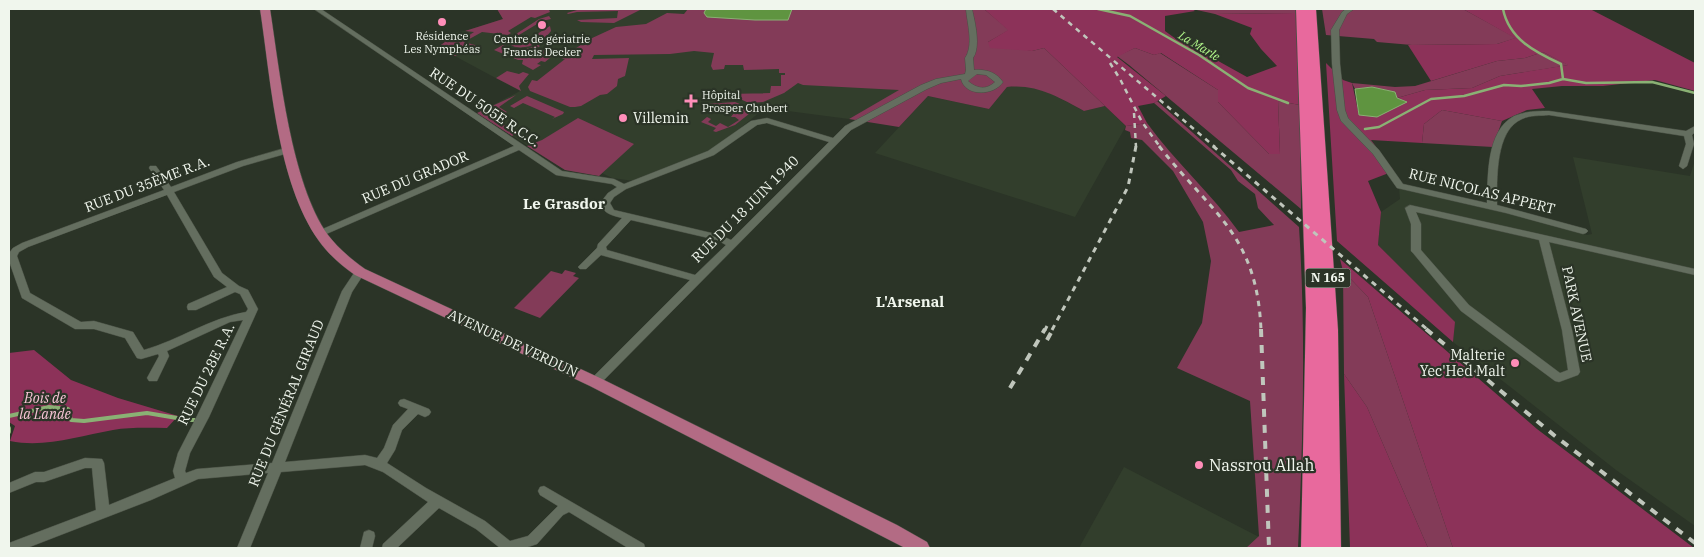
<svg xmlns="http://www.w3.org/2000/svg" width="1704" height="557" viewBox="0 0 1704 557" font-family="'IBM Plex Serif',serif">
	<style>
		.built { fill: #323e2c }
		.green { fill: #833b58 }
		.forest { fill: #8c3259 }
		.water { fill: #5f9440; stroke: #8ab174 }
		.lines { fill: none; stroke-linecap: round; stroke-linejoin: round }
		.stream-far1 { stroke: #8ab174; stroke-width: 2.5 }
		.stream { stroke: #8ab174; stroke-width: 4 }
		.minor-casing { stroke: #495044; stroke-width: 1 }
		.major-casing { stroke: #495044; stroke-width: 1 }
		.highway-casing { stroke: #495044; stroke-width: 1 }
		.minor { fill: #646e5f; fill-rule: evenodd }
		.major { fill: #b36b84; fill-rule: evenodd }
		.highway { fill: #e8699d; fill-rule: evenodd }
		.rail-far2 { stroke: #c0c6bc; stroke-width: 2.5; stroke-dasharray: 5 5; stroke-linecap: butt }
		.rail-far1 { stroke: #c0c6bc; stroke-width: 3; stroke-dasharray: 5.5 5.5; stroke-linecap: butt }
		.rail { stroke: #c0c6bc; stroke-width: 4; stroke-dasharray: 8 8; stroke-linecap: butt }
		.poi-dot { fill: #ff8eb9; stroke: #2b3427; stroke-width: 2 }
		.labels { text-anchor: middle; stroke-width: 4.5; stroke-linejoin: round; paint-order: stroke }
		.far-poi-label { font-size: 11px; fill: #f0f6ed; stroke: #2b3427 }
		.far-water-label { font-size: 12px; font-style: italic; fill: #b2f98b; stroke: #2b3427 }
		.shield { fill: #2b3427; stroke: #b5bcb2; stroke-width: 1 }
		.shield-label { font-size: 12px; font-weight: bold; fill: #f0f6ed }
		.street-label { font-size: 14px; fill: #f0f6ed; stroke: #2b3427 }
		.poi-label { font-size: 14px; fill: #f0f6ed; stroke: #2b3427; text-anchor: start }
		.park-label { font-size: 14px; font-style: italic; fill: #f8c4d6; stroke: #2b3427 }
		.neighbourhood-label { font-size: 15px; font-weight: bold; fill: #f0f6ed; stroke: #2b3427 }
		.near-poi-label { font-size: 16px; fill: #f0f6ed; stroke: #2b3427; text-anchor: start }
	</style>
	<rect width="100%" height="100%" fill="#2b3427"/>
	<path class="built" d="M 497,9 L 963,9 L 933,73 L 849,119 L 765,108 L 712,151 L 634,181 L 612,178 L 602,173 L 599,176 L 565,170 L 477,113 L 520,91 L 438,47 L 445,42 L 443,38 L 449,33 L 465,31 L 503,19 Z
		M 1020,85 L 1034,87 L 1054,95 L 1084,111 L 1105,106 L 1126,126 L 1075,217 L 875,153 L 928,96 L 989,109 L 1007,87 Z
		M 1573,157 L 1690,176 L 1695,160 L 1695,526 L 1616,470 L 1453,342 L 1454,322 L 1378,245 L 1381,212 L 1400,199 L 1399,188 L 1501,210 L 1587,235 L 1592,234 Z
		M 1124,467 L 1259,537 L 1246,548 L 1079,548 Z"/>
	<path class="green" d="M 497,9 L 554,9 L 549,10 L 550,12 L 535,18 L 531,17 L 508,31 L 511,33 L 508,35 L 482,32 L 464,42 L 482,47 L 469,49 L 455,56 L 438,47 L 445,42 L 444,41 L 465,38 L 474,32 L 465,31 L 503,19 Z
		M 642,9 L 614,23 L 581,22 L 577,20 L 617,18 L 618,11 L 577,12 L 568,14 L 567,13 L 577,10 Z
		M 688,9 L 984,9 L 1009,30 L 988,42 L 1032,51 L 1044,48 L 1105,106 L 1084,111 C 1058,97 1037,84 1007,87 L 989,109 L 928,96 L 899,127 L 849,119 L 899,90 L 803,85 L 798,83 L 784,93 L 763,102 L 749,103 L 740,99 L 714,100 L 714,97 L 727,97 L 728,94 L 770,93 L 771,86 L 781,86 L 781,75 L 785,75 L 785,73 L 779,73 L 779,69 L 744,70 L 743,65 L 725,65 L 724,69 L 713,70 L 711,66 L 714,53 L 694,51 L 670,54 L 594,55 L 592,59 L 629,58 L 625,76 L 618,79 L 617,86 L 607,94 L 600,95 L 581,106 L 575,107 L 570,107 L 530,91 L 528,87 L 532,80 L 537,81 L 565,59 L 561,58 L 590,39 L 616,27 L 646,24 L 667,13 L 684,14 Z
		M 1192,9 L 1296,9 L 1296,13 L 1215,14 Z
		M 1322,9 L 1463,9 L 1516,38 L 1497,44 L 1412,45 L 1377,42 L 1374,39 L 1326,35 Z
		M 549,16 L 551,19 L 542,21 L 519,35 L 529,39 L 550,26 L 551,31 C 542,43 522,53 509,44 L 510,38 L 539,19 Z
		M 503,45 C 514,52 526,50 538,45 L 540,46 L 537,48 L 555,54 L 545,62 L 541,61 L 537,64 L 541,65 L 533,70 L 522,64 L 523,60 L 518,60 L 494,50 Z
		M 1135,48 L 1154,55 L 1160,53 L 1218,90 L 1218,102 L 1269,154 L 1280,154 L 1278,101 L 1300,105 L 1301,209 L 1129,65 L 1117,56 Z
		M 1543,52 L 1569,65 L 1500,76 L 1472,88 L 1425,90 L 1397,98 L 1395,92 L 1372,87 L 1355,89 L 1352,83 L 1395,87 L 1415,86 L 1497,61 L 1525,58 Z
		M 507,71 L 519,74 L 523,72 L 529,74 L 519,86 L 521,91 L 496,78 Z
		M 516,95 L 499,107 L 507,112 L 503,114 L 507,116 L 503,119 L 501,123 L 517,133 L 512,136 L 477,113 Z
		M 527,96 L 564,112 L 563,114 L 552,119 L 555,117 L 523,103 L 514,108 L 510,106 Z
		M 1157,101 L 1299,227 C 1306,334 1303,441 1298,548 L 1246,548 L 1259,536 L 1250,401 L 1177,368 L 1202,323 L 1211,261 L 1203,222 L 1173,171 L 1142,140 L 1131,138 L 1130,132 L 1125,130 L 1126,126 L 1147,123 C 1175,162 1211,193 1239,232 L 1274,225 L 1258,208 L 1255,194 L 1238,181 L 1231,170 L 1154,103 Z
		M 735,102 L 754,110 L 735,125 L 716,132 L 713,131 L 716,128 L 701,122 L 707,117 L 711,119 L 708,122 L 716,126 L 720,123 L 728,127 L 739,120 L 735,117 L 731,117 L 734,113 L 707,104 Z
		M 1442,110 L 1502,121 L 1493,147 L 1422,143 L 1424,124 Z
		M 578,118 L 634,144 L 599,176 L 565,170 L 527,146 L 542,140 Z
		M 565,270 L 576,273 L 573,276 L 579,278 L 540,318 L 514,308 L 551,271 L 562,274 Z
		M 1343,271 L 1368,297 L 1453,548 L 1428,548 L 1367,407 L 1344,374 Z"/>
	<path class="forest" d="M 984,9 L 1192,9 L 1195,11 L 1165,16 L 1165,31 L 1176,39 L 1186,40 L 1220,62 L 1247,77 L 1277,66 L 1261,49 L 1250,34 L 1252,28 L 1215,14 L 1296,13 L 1300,105 L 1278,101 L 1280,154 L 1269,154 L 1218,102 L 1218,90 L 1161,53 L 1154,55 L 1135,48 L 1117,57 L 1166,96 L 1154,103 L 1138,106 L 1147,123 L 1126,126 L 1044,48 L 1032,51 L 990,48 L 988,42 L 1008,30 Z
		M 1463,9 L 1590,9 L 1695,63 L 1695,91 L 1655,80 L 1603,86 L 1562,86 L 1532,89 L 1545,108 L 1527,110 L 1502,121 L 1442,110 L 1424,124 L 1422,143 L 1371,140 L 1394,171 L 1368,181 L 1381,212 L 1378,245 L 1455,322 L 1453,342 L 1337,241 L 1326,63 L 1343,80 L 1352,83 L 1359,115 L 1406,102 L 1397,98 L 1425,90 L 1472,88 L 1500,76 L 1568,65 L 1543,52 L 1525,58 L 1497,61 L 1431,81 L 1408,45 L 1497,44 L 1515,38 Z
		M 1340,259 L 1537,429 L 1694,548 L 1453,548 L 1368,297 L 1343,271 Z
		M 34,350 L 71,380 L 118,398 L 178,416 L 167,428 C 150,428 130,427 113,430 C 79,436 45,448 10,441 L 15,426 L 9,422 L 9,353 Z
		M 1344,374 L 1367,407 L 1428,548 L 1350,548 Z"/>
	<path class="water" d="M 706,9 L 792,9 L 788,20 L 755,20 L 707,17 L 704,13 Z
		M 1372,87 L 1395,92 L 1397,98 L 1407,102 L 1377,117 L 1359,115 L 1355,89 Z"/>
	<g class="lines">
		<path class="stream-far1" d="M 1098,9 L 1130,16 L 1199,55 L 1248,88 L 1288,103
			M 1563,79 L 1586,83 L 1652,82 L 1695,93
			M 1365,129 L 1379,127 L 1431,99 L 1464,96 L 1504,85 L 1521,86 L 1549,83 L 1563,79 L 1561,64 C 1535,52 1509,39 1503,9"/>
		<path class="stream" d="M 9,416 L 49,407 L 68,409 L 71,420 L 84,421 L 147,413 L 177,418 L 179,420 L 199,420
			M 9,428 L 9,432"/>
		<defs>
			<path id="minor" d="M 314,9 L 321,9 L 562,171 L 614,179 L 624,184 L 708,151 L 751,121 L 767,118 L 833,138 L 845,126 L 921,85 L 936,79 L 965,74 L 966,70 L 965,58 C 974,45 967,23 966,9 L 972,9 C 975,22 981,47 973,58 L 974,70 C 986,69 996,72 1003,82 C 994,96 965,97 961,79 L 941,83 L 927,89 L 851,130 L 599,385 L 591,385 L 589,382 L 591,379 L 690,280 L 601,255 L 586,269 L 580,269 L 578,267 L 597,248 L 598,244 L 622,218 C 611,215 604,214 600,203 L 608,193 L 617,187 L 612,184 L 556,175 L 519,150 L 324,235 L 318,235 L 316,233 L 318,231 L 514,146 ZM 977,74 L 986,75 L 995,82 C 986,90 977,89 968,81 ZM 767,123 L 829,142 L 731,240 L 720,235 L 614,210 L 610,203 L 614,197 L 626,189 L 714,155 L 757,125 ZM 631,220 L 717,240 L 726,245 L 695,275 L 607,250 L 606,247 Z
				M 1346,9 L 1354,9 L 1347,14 L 1339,30 L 1340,64 L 1345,110 L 1348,118 L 1379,150 L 1403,184 L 1487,203 C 1488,176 1486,131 1514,116 C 1525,111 1538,111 1549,111 L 1686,131 L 1695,126 L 1695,132 L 1692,135 L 1694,144 L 1687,166 L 1683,169 L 1679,166 L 1686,144 L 1684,136 L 1549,115 C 1540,116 1530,115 1522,119 C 1495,130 1497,180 1497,205 L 1586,229 L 1588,231 L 1586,233 L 1583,234 L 1506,213 L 1397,188 L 1373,154 L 1341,121 L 1337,110 L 1332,64 L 1331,30 L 1342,12 Z
				M 289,147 L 293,150 L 292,152 L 243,166 L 174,192 L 222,273 L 239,286 L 248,290 L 258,309 L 209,417 L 190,453 L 185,471 L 186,473 L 197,469 L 272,463 L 342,291 L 356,270 L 360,269 L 365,272 L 352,292 L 285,462 L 365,455 L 377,458 L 384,448 L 393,425 L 408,409 L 400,406 L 398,403 L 400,400 L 404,399 L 429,409 L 431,412 L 429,415 L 425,417 L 418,414 L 402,430 L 395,450 L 387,463 L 426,488 L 485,521 L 510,541 L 528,536 L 558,506 L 540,495 L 538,491 L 540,487 L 544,486 L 644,544 L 645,548 L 628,548 L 569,512 L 563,515 L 537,544 L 525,548 L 500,548 L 476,529 L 439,508 L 397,548 L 382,548 L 383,544 L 428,502 L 383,472 L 365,465 L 281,472 L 250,548 L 237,548 L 268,473 L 198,479 L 151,500 L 27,548 L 9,548 L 9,543 L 96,510 L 92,468 L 85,468 L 44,482 L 36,482 L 9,493 L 9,483 L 35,472 L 44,472 L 85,458 L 102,459 L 104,463 L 109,505 L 175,478 L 173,471 L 178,453 L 197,416 L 243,320 L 230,322 L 167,351 L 169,356 L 157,381 L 149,381 L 147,378 L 159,356 L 158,354 L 141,359 L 137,358 L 125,338 L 94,329 L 75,329 L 22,298 L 9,261 L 9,253 L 13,248 L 22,243 L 164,190 L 149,168 L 150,166 L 156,166 L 171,187 L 237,162 ZM 167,195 L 214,277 L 227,287 L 188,304 L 187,307 L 188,310 L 196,310 L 235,292 L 240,294 L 248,309 L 246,312 C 210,318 179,340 144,350 L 133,332 L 94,321 L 81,322 L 30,293 L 17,256 L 19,252 L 28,247 Z
				M 1410,205 L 1695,269 L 1695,275 L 1549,242 L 1572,330 L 1580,372 L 1578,375 L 1559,382 L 1555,381 L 1461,311 L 1413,253 L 1411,251 L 1411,224 L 1405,208 ZM 1416,212 L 1539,240 L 1562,330 L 1568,370 L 1560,373 L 1469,305 L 1421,250 L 1421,224 Z
				M 369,530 L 374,532 L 375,536 L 372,548 L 360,548 L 364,532 Z"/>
			<path id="major" d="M 260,9 L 270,9 C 280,73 291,183 328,235 C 338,248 351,259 365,269 L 600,378 L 897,525 L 927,542 L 930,548 L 905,548 L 590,386 L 355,275 C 342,266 329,255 319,241 C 277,182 271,80 260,9 Z"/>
			<path id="highway" d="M 1296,9 L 1316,9 L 1338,330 L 1341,548 L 1321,548 L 1322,323 L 1321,548 L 1301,548 L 1306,308 Z"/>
		</defs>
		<use href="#minor" class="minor-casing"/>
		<use href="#major" class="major-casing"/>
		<use href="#highway" class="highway-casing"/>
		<use href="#minor" class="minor"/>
		<use href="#major" class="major"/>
		<use href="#highway" class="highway"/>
		<path class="rail-far2" d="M 1053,9 L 1215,147
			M 1110,63 L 1120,79 L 1142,122 L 1160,147
			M 1134,113 L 1136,147"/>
		<path class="rail-far1" d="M 1159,146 C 1212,214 1257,234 1261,330
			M 1213,146 L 1428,330
			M 1045,330 L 1047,326
			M 1052,330 L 1128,187 L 1136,146"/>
		<path class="rail" d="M 1261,329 L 1269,548
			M 1426,329 L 1555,436 L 1695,543
			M 1047,340 L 1053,329
			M 1010,388 L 1045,329"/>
	</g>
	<g class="poi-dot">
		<circle cx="442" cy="22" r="5"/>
		<circle cx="542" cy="25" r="5"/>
		<path d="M688.5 93.5h5v5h5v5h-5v5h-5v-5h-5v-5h5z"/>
		<circle cx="623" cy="118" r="5"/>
		<circle cx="1515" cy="363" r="5"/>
		<circle cx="1199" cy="465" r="5"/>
	</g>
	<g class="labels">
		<g class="far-poi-label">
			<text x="442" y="40">Résidence<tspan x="442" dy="13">Les Nymphéas</tspan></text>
			<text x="542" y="43">Centre de gériatrie<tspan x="542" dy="13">Francis Decker</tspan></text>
			<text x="702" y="99" text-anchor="start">Hôpital<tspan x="702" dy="13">Prosper Chubert</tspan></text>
		</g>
		<g class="far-water-label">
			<text transform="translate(1199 46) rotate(31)" y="4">La Marle</text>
		</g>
		<rect class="shield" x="1305.5" y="268.5" width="45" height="19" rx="4"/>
		<g class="shield-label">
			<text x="1328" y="282">N 165</text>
		</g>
		<g class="street-label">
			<text transform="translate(485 107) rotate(34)" y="5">RUE DU 505E R.C.C.</text>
			<text transform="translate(415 177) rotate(-23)" y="5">RUE DU GRADOR</text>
			<text transform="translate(147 184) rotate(-21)" y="5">RUE DU 35ÈME R.A.</text>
			<text transform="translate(1482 191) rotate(14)" y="5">RUE NICOLAS APPERT</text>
			<text transform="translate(745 209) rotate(-45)" y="5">RUE DU 18 JUIN 1940</text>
			<text transform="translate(1577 314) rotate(78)" y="5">PARK AVENUE</text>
			<text transform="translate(513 343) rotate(25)" y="5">AVENUE DE VERDUN</text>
			<text transform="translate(206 374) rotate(-64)" y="5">RUE DU 28E R.A.</text>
			<text transform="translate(286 403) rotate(-68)" y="5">RUE DU GÉNÉRAL GIRAUD</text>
		</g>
		<g class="poi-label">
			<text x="633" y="123">Villemin</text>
			<text x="1505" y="360" text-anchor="end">Malterie<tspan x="1505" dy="16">Yec'Hed Malt</tspan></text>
		</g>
		<g class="park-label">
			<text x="45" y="403">Bois de<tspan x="45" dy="16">la Lande</tspan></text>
		</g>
		<g class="neighbourhood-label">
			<text x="564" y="209">Le Grasdor</text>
			<text x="910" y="307">L'Arsenal</text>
		</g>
		<g class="near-poi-label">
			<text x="1209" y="471">Nassrou Allah</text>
		</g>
	</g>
	<rect width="1704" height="557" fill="none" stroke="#f0f6ed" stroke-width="20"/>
</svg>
